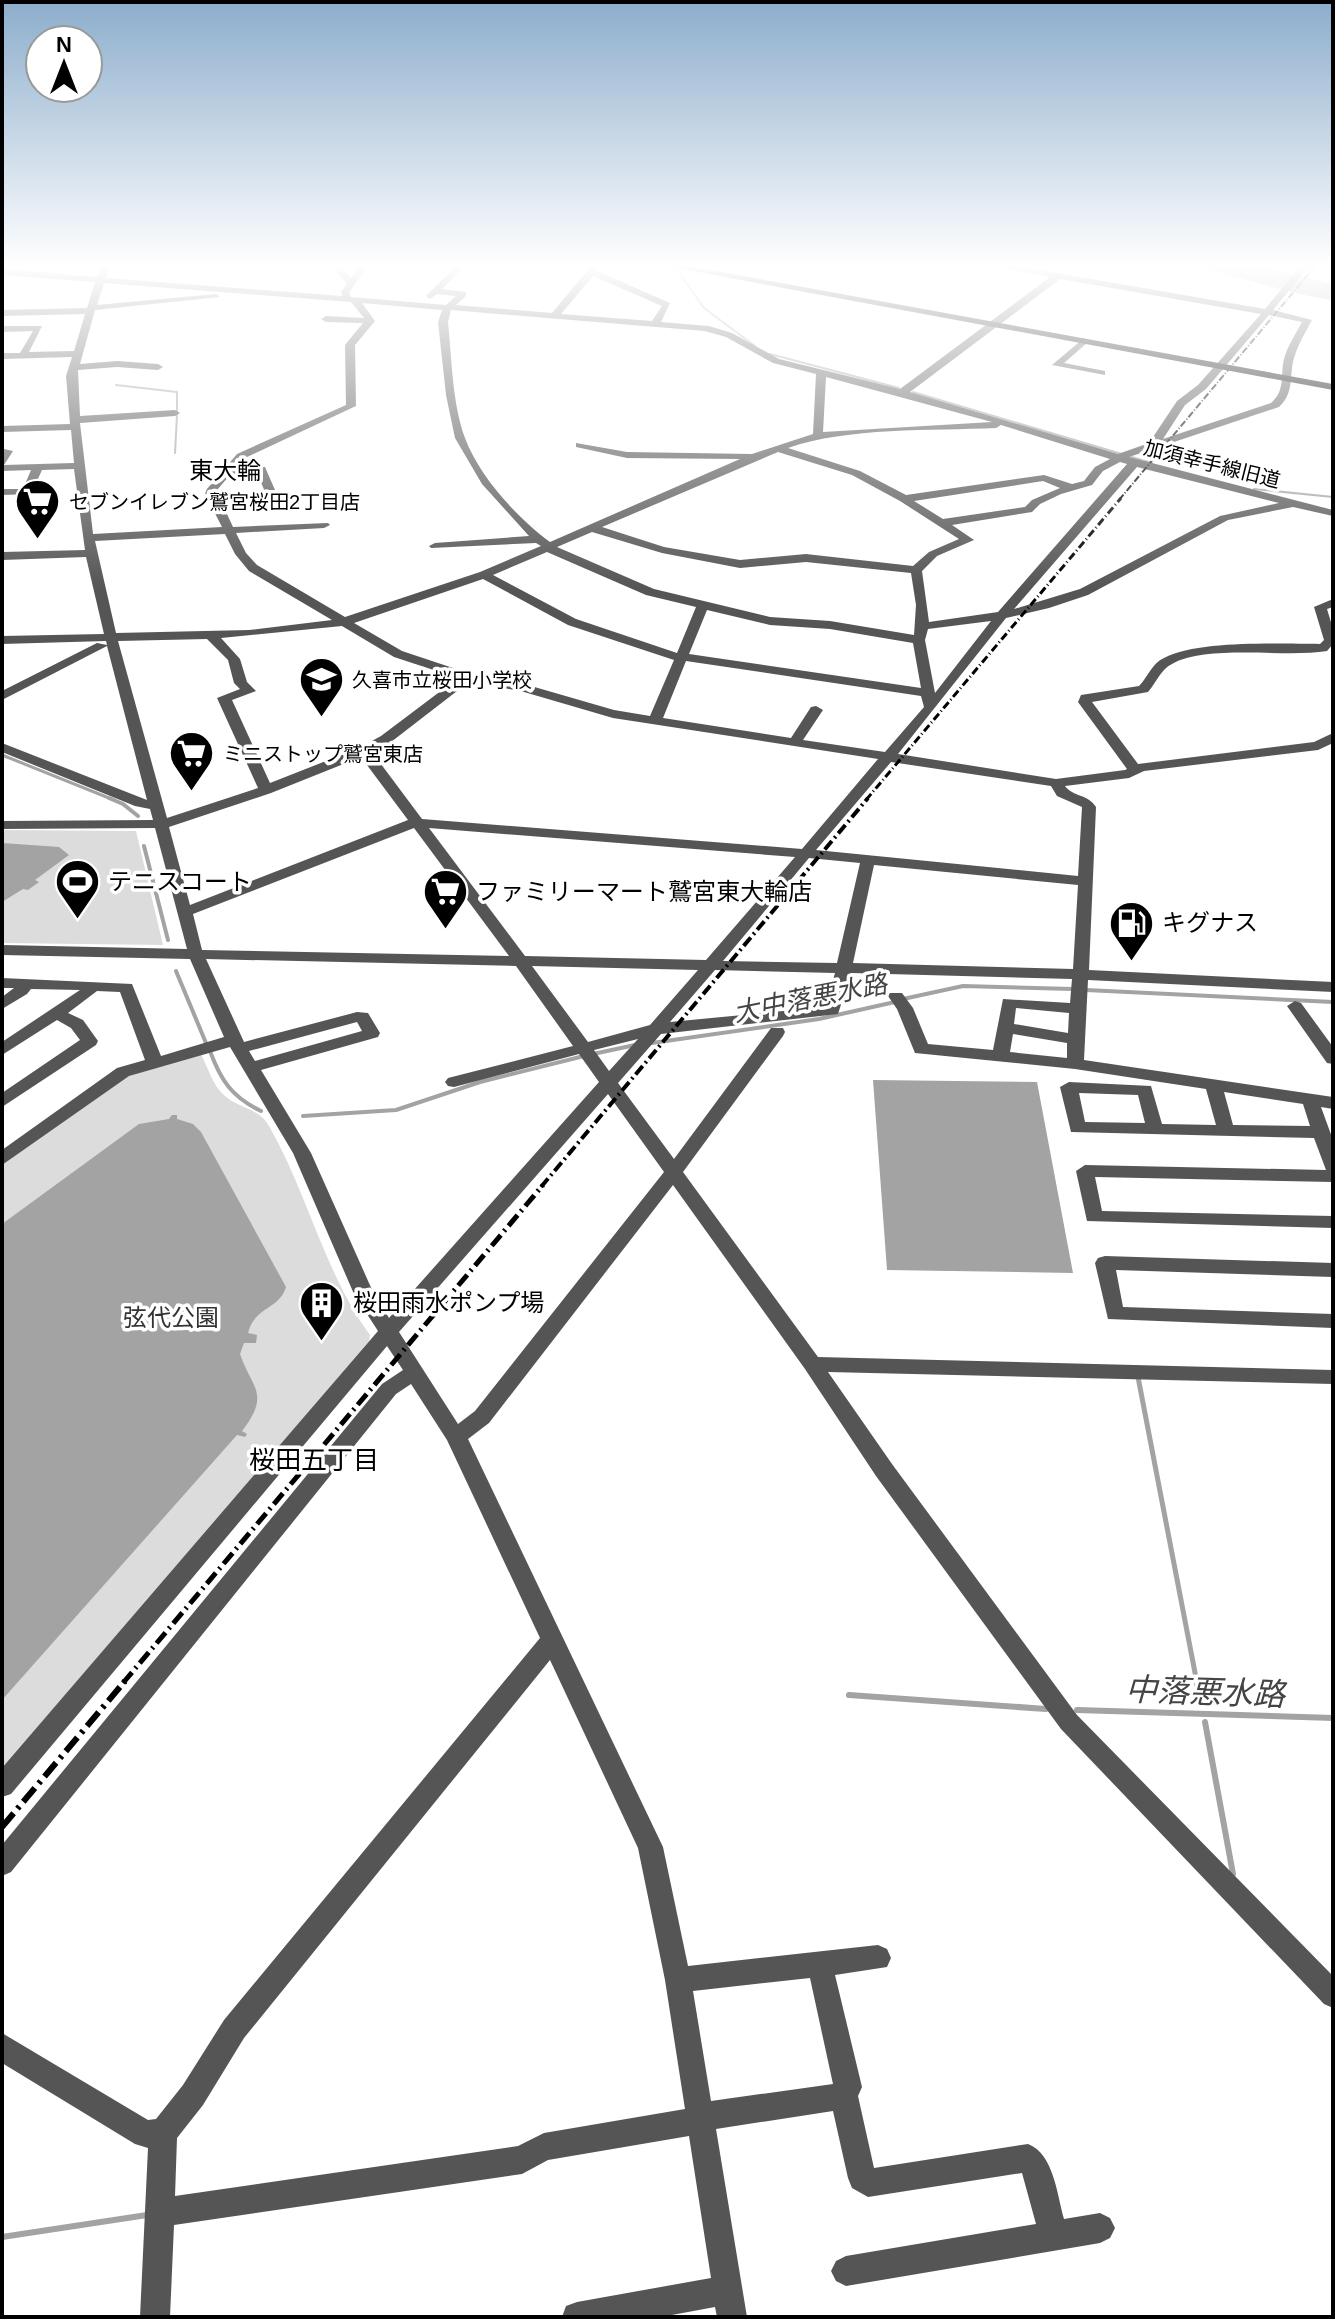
<svg xmlns="http://www.w3.org/2000/svg" width="1335" height="2319" viewBox="0 0 1335 2319" font-family="Arial,'Noto Sans JP',sans-serif">
	<style>
		.green { fill: #dcdcdc }
		.water { fill: #a3a3a3 }
		.lines { fill: none; stroke-linecap: round; stroke-linejoin: round }
		.stream-far4 { stroke: #a3a3a3; stroke-width: 2 }
		.stream-far3 { stroke: #a3a3a3; stroke-width: 3 }
		.stream-far2 { stroke: #a3a3a3; stroke-width: 4 }
		.stream-far1 { stroke: #a3a3a3; stroke-width: 5 }
		.stream { stroke: #a3a3a3; stroke-width: 6 }
		.minor { fill: #555; fill-rule: evenodd }
		.major { fill: #000; fill-rule: evenodd }
		.rail-far4 { stroke: #000; stroke-width: 2; stroke-dasharray: 7 2 1 2; stroke-linecap: butt }
		.rail-far3 { stroke: #000; stroke-width: 3; stroke-dasharray: 8 3 1 3; stroke-linecap: butt }
		.rail-far2 { stroke: #000; stroke-width: 4; stroke-dasharray: 11 4 2 4; stroke-linecap: butt }
		.rail-far1 { stroke: #000; stroke-width: 5; stroke-dasharray: 14 5 2 5; stroke-linecap: butt }
		.rail { stroke: #000; stroke-width: 6; stroke-dasharray: 18 6 3 6; stroke-linecap: butt }
		.labels { text-anchor: middle; stroke-width: 7; stroke-linejoin: round; paint-order: stroke }
		.far-street-label { font-size: 20px; fill: #000; stroke: #fff }
		.far-poi-label { font-size: 20px; fill: #000; stroke: #fff; text-anchor: start }
		.far-quarter-label { font-size: 24px; fill: #000; stroke: #fff }
		.poi-label { font-size: 24px; fill: #000; stroke: #fff; text-anchor: start }
		.park-label { font-size: 24px; fill: #333; stroke: #fff }
		.water-label { font-size: 26px; font-style: italic; fill: #444; stroke: #fff }
		.neighbourhood-label { font-size: 26px; fill: #000; stroke: #fff }
		.near-water-label { font-size: 32px; font-style: italic; fill: #444; stroke: #fff }
	</style>
	<rect width="100%" height="100%" fill="#fff"/>
	<path class="green" d="M 2,830 L 136,831 L 163,945 L 2,943 Z
		M 201,1054 C 208,1068 213,1086 225,1096 C 240,1109 259,1108 269,1126 C 308,1194 324,1272 370,1335 L 369,1341 L 2,1771 L 2,1163 L 126,1075 Z"/>
	<path class="water" d="M 1176,264 L 1250,264 L 1333,284 L 1333,300 C 1280,293 1230,271 1176,264 Z
		M 2,843 L 59,847 L 69,855 L 35,880 L 39,882 L 28,890 L 23,889 L 2,902 Z
		M 873,1080 L 1037,1082 L 1073,1273 L 887,1270 Z
		M 172,1115 L 177,1115 L 177,1119 L 193,1124 L 201,1132 L 286,1287 C 279,1310 255,1306 248,1333 L 257,1335 L 256,1343 L 244,1343 L 240,1354 C 252,1389 271,1393 242,1431 L 247,1434 L 245,1437 L 237,1435 L 2,1700 L 2,1224 L 139,1124 L 169,1119 Z"/>
	<g class="lines">
		<path class="stream-far4" d="M 678,271 L 704,308 L 755,346
			M 770,354 L 899,388
			M 116,385 L 177,392 L 177,412
			M 913,392 L 1152,463
			M 175,453 L 177,415
			M 1254,489 L 1333,497"/>
		<path class="stream-far3" d="M 2,755 L 114,800"/>
		<path class="stream-far2" d="M 109,798 L 123,804 L 138,816
			M 144,846 L 168,940
			M 176,971 L 206,1043
			M 1086,990 L 1333,1002
			M 903,999 L 963,986 L 1073,989
			M 652,1043 L 819,1019 L 895,1002
			M 210,1051 C 221,1081 232,1097 261,1111
			M 593,1054 L 635,1045
			M 303,1116 L 396,1110 L 480,1082 L 584,1056"/>
		<path class="stream-far1" d="M 1138,1377 L 1197,1683"/>
		<path class="stream" d="M 1196,1681 L 1200,1699
			M 849,1695 L 1046,1709
			M 1077,1710 L 1333,1718
			M 1205,1722 L 1233,1874
			M 2,2237 L 147,2215"/>
		<path class="minor" d="M 104,264 L 112,264 L 106,278 L 342,296 L 341,292 L 347,284 L 330,264 L 339,264 L 351,278 L 361,264 L 370,264 L 349,292 L 351,297 L 446,305 L 456,296 L 437,294 L 430,299 L 426,296 L 458,264 L 467,264 L 442,289 L 466,292 L 466,296 L 456,305 L 552,313 L 593,264 L 602,264 L 597,271 L 670,303 L 661,322 L 709,326 L 732,333 L 779,359 L 900,389 L 1050,277 L 983,264 L 1004,264 L 1265,309 L 1302,264 L 1311,264 L 1273,310 L 1312,320 C 1306,331 1299,343 1295,355 C 1288,374 1296,391 1279,407 L 1129,457 L 1333,510 L 1333,516 L 1293,507 L 1228,520 L 1088,595 L 1049,608 L 1006,618 L 898,754 L 1056,779 L 1125,770 L 1127,769 L 1078,702 L 1081,695 L 1139,686 C 1148,677 1152,663 1164,658 C 1199,640 1279,644 1320,644 L 1324,640 L 1314,607 L 1333,599 L 1333,607 L 1327,609 L 1333,629 L 1333,644 L 1327,651 C 1286,658 1208,644 1172,664 C 1161,669 1156,683 1148,692 L 1092,702 L 1138,764 L 1314,742 L 1333,733 L 1333,743 L 1318,750 L 1144,771 L 1129,778 L 1065,786 C 1073,797 1088,794 1096,807 L 1089,970 L 1333,982 L 1333,992 L 1088,980 L 1084,1060 L 1333,1097 L 1333,1109 L 1321,1107 L 1333,1140 L 1333,1182 L 1095,1177 L 1102,1211 L 1333,1216 L 1333,1228 L 1087,1221 L 1076,1171 L 1085,1165 L 1326,1170 L 1314,1138 L 1071,1132 L 1060,1087 L 1069,1082 L 1151,1086 L 1162,1124 L 1216,1125 L 1206,1089 L 1075,1069 L 915,1053 L 897,1009 L 888,996 L 890,993 L 902,993 L 913,1008 L 928,1044 L 993,1050 L 1003,999 L 1070,1003 L 1072,979 L 851,973 L 838,1014 L 661,1034 L 618,1083 L 674,1159 L 771,1028 L 783,1028 L 785,1032 L 783,1036 L 683,1172 L 818,1357 L 1333,1370 L 1333,1384 L 828,1372 L 892,1464 L 1077,1715 L 1333,1976 L 1333,2008 L 1324,2004 L 1061,1729 L 876,1476 L 805,1369 L 673,1185 L 489,1423 L 468,1439 L 663,1847 L 688,1966 L 878,1945 L 887,1949 L 891,1958 L 887,1967 L 835,1975 L 862,2087 L 858,2096 L 874,2168 L 1028,2144 C 1054,2154 1057,2195 1064,2219 L 1100,2213 L 1110,2218 L 1115,2228 L 1110,2238 L 1100,2243 L 846,2286 L 836,2281 L 831,2271 L 836,2261 L 846,2256 L 1036,2224 L 1022,2173 L 868,2197 L 852,2188 L 848,2178 L 833,2111 L 716,2129 L 747,2317 L 717,2317 L 715,2307 L 661,2317 L 562,2317 L 566,2306 L 577,2302 L 711,2278 L 689,2136 L 548,2160 L 522,2174 L 174,2225 L 170,2317 L 140,2317 L 148,2148 L 135,2144 L 2,2063 L 2,2033 L 148,2120 L 156,2119 L 183,2085 L 224,2020 L 540,1638 L 447,1440 L 411,1384 L 396,1394 L 11,1872 L 2,1876 L 2,1845 L 382,1384 L 403,1370 L 387,1346 L 11,1794 L 2,1797 L 2,1768 L 378,1331 L 354,1294 L 293,1153 L 230,1047 L 129,1076 L 2,1165 L 2,1150 L 117,1068 L 145,1060 L 120,992 L 97,991 L 68,1013 L 83,1020 L 98,1041 L 96,1045 L 2,1107 L 2,1093 L 80,1040 L 71,1028 L 57,1020 L 2,1055 L 2,1042 L 80,990 L 31,989 L 27,994 L 2,1009 L 2,997 L 14,988 L 2,988 L 2,978 L 132,984 L 161,1056 L 224,1037 L 190,959 L 2,955 L 2,945 L 187,949 L 155,828 L 2,829 L 2,821 L 153,820 L 150,809 L 135,806 L 2,752 L 2,743 L 147,800 L 107,646 L 2,700 L 2,691 L 97,643 L 107,645 L 106,641 L 2,644 L 2,636 L 104,634 L 86,557 L 2,560 L 2,552 L 85,550 L 74,469 L 42,470 L 31,494 L 2,495 L 2,489 L 23,489 L 31,470 L 2,471 L 4,449 L 13,451 L 4,465 L 74,463 L 71,430 L 2,432 L 2,426 L 70,424 L 66,376 L 72,357 L 2,359 L 2,353 L 20,353 L 33,331 L 2,332 L 2,326 L 42,326 L 29,352 L 74,351 L 85,314 L 2,316 L 2,310 L 87,308 L 95,282 L 2,275 L 2,269 L 97,277 ZM 593,276 L 662,306 L 652,321 L 561,314 ZM 1060,279 L 1261,314 L 1198,385 L 1177,401 L 1149,443 L 1118,454 L 910,392 ZM 104,283 L 351,302 L 364,318 L 326,316 L 321,319 L 326,322 L 363,323 L 345,345 L 346,405 L 237,454 L 207,489 L 205,494 L 222,527 L 93,534 L 80,423 L 175,416 L 180,413 L 175,410 L 80,416 L 78,370 L 117,367 L 158,370 L 163,367 L 158,364 L 117,361 L 80,364 L 95,310 L 220,297 L 216,294 L 97,305 ZM 362,303 L 442,310 L 438,322 L 446,395 L 455,438 L 482,484 L 529,536 L 435,543 L 429,546 L 431,548 L 536,543 L 541,546 L 480,572 L 345,617 L 257,565 L 246,553 L 236,533 L 324,528 L 330,525 L 328,523 L 233,527 L 226,512 L 293,501 L 293,497 L 278,497 L 265,467 L 236,468 L 245,458 L 356,406 L 355,345 L 375,321 ZM 451,310 L 705,331 L 726,337 L 773,363 L 816,374 L 813,434 L 752,454 L 627,452 L 576,443 L 576,447 L 627,458 L 740,459 L 550,542 C 517,518 479,476 465,438 C 452,402 452,360 448,322 ZM 1269,315 L 1302,322 C 1296,333 1287,347 1284,359 C 1280,375 1286,390 1271,403 L 1163,439 L 1185,405 L 1206,389 ZM 826,377 L 992,422 L 823,432 ZM 1001,425 L 1110,459 L 1095,467 L 1084,481 L 1072,484 L 1044,475 L 906,495 L 860,471 L 788,448 C 848,427 931,431 996,428 ZM 778,452 L 852,475 L 900,501 L 959,539 L 929,552 L 913,566 L 806,554 L 740,560 L 664,547 L 602,527 ZM 1120,462 L 1127,464 L 998,612 L 929,622 L 922,571 L 937,556 L 974,540 L 952,525 L 1032,512 L 1040,504 L 1061,494 L 1092,485 L 1103,471 ZM 1137,467 L 1279,503 L 1220,516 L 1080,589 L 1014,609 ZM 257,473 L 268,499 L 223,506 L 217,490 L 230,475 ZM 1043,481 L 1060,488 L 1032,500 L 1025,507 L 943,519 L 914,501 ZM 592,532 L 662,553 L 740,568 L 806,562 L 911,573 L 916,605 L 914,635 L 830,621 L 770,617 L 654,589 L 557,547 ZM 225,534 L 235,554 L 249,571 L 332,620 L 249,630 L 116,633 L 95,541 ZM 547,552 L 646,595 L 696,607 L 677,653 L 576,619 L 493,575 ZM 483,579 L 568,625 L 674,660 L 650,716 L 614,710 L 531,686 L 471,674 L 402,651 L 354,623 ZM 707,610 L 770,625 L 830,629 L 913,643 L 921,688 L 689,654 ZM 991,621 L 935,693 L 925,640 L 928,629 ZM 342,626 L 394,657 L 458,678 L 381,736 L 359,748 L 270,783 L 232,700 L 256,691 L 247,682 L 240,659 L 221,638 ZM 207,639 L 228,660 L 234,683 L 240,689 L 217,698 L 258,788 L 167,818 L 118,641 ZM 686,661 L 921,696 L 924,707 L 885,752 L 803,740 L 823,710 L 816,706 L 811,707 L 791,738 L 663,718 ZM 470,681 L 524,692 L 613,718 L 878,759 L 802,849 L 422,819 L 372,752 L 391,742 ZM 361,757 L 408,820 L 190,905 L 169,827 L 271,793 ZM 891,762 L 1051,786 L 1057,796 L 1082,807 L 1078,876 L 816,850 ZM 414,828 L 509,956 L 202,950 L 193,914 ZM 429,828 L 795,857 L 706,960 L 525,956 ZM 809,858 L 860,863 L 837,963 L 723,961 ZM 874,865 L 1078,885 L 1073,969 L 853,963 ZM 206,959 L 516,966 L 573,1046 L 448,1078 L 445,1082 L 448,1086 L 454,1087 L 579,1054 L 599,1082 L 389,1318 L 373,1292 L 311,1153 L 261,1070 L 378,1037 L 380,1033 L 368,1013 L 357,1012 L 244,1042 ZM 532,966 L 698,970 L 650,1025 L 588,1042 ZM 715,970 L 835,973 L 825,1007 L 670,1022 ZM 1016,1008 L 1069,1013 L 1068,1033 L 1014,1024 ZM 357,1022 L 362,1031 L 255,1061 L 249,1051 ZM 1013,1034 L 1067,1043 L 1067,1058 L 1010,1052 ZM 638,1039 L 609,1071 L 594,1050 ZM 1224,1092 L 1303,1104 L 1310,1126 L 1233,1125 ZM 1079,1093 L 1138,1095 L 1145,1123 L 1085,1122 ZM 608,1094 L 664,1172 L 475,1411 L 458,1424 L 399,1332 ZM 550,1660 L 638,1848 L 665,1980 L 685,2109 L 544,2133 L 518,2146 L 175,2196 L 177,2138 L 203,2105 L 244,2038 ZM 810,1978 L 833,2084 L 711,2101 L 693,1991 Z
			M 1084,338 L 1089,341 L 1087,343 L 1064,363 L 1105,371 L 1105,375 L 1052,365 Z
			M 1295,1001 L 1301,1003 L 1333,1047 L 1333,1064 L 1327,1063 L 1287,1006 Z
			M 1105,1256 L 1333,1263 L 1333,1277 L 1116,1270 L 1123,1307 L 1333,1314 L 1333,1328 L 1108,1319 L 1095,1263 L 1098,1258 Z"/>
		<path class="major" d="M 655,264 L 678,264 L 1333,384 L 1333,390 Z"/>
		<path class="rail-far4" d="M 1119,500 L 1317,264"/>
		<path class="rail-far3" d="M 866,800 L 1121,498"/>
		<path class="rail-far2" d="M 541,1187 L 868,798"/>
		<path class="rail-far1" d="M 123,1683 L 543,1185"/>
		<path class="rail" d="M 2,1827 L 125,1681"/>
	</g>
	<linearGradient id="sky" x2="0" y2="1"><stop stop-color="#8cadcc"/><stop offset="0.45" stop-color="#fff"/><stop offset="1" stop-color="#fff" stop-opacity="0"/></linearGradient>
	<rect width="1335" height="589" fill="url(#sky)"/>
	<defs>
		<symbol id="supermarket-pin" viewBox="-11 -11 22 30"><path d="M0 17L-7.5 6A9.5 9.5 0 1 1 7.5 6Z" fill="#000" stroke="#fff"/><path d="M-6-5.5h2.5l.6 2H6L4.5 2H-2.5L-4.4-4H-6ZM-1.5 3.2a1.3 1.3 0 1 0 .1 0ZM3 3.2a1.3 1.3 0 1 0 .1 0Z" fill="#fff"/></symbol>
		<symbol id="school-pin" viewBox="-11 -11 22 30"><path d="M0 17L-7.5 6A9.5 9.5 0 1 1 7.5 6Z" fill="#000" stroke="#fff"/><path d="M0-5L7-2L0 1L-7-2ZM-4 1L0 2.5L4 1V4Q0 6-4 4Z" fill="#fff"/></symbol>
		<symbol id="stadium-pin" viewBox="-11 -11 22 30"><path d="M0 17L-7.5 6A9.5 9.5 0 1 1 7.5 6Z" fill="#000" stroke="#fff"/><path d="M0-5a6.5 5 0 1 0 0 10a6.5 5 0 1 0 0-10ZM-3.5-1.8h7v3.6h-7Z" fill="#fff"/></symbol>
		<symbol id="fuel-pin" viewBox="-11 -11 22 30"><path d="M0 17L-7.5 6A9.5 9.5 0 1 1 7.5 6Z" fill="#000" stroke="#fff"/><path d="M-5.5-6h7V0h2V4h1.3V-2.5L3-4.5l.8-.8L6-3V5H2.5V1h-1V6h-7ZM-4.2-4.7v3.2H.2V-4.7Z" fill="#fff"/></symbol>
		<symbol id="building-pin" viewBox="-11 -11 22 30"><path d="M0 17L-7.5 6A9.5 9.5 0 1 1 7.5 6Z" fill="#000" stroke="#fff"/><path d="M-4-6H4V6H1V3H-1V6H-4ZM-2.5-4.3h1.7v1.8h-1.7ZM.8-4.3h1.7v1.8H.8ZM-2.5-1h1.7V.8h-1.7ZM.8-1h1.7V.8H.8Z" fill="#fff"/></symbol>
	</defs>
	<g fill-rule="evenodd">
		<use href="#supermarket-pin" x="12" y="476" width="51" height="69"/>
		<use href="#school-pin" x="296" y="654" width="51" height="69"/>
		<use href="#supermarket-pin" x="166" y="728" width="51" height="69"/>
		<use href="#stadium-pin" x="52" y="856" width="51" height="69"/>
		<use href="#supermarket-pin" x="420" y="866" width="51" height="69"/>
		<use href="#fuel-pin" x="1106" y="898" width="51" height="69"/>
		<use href="#building-pin" x="296" y="1278" width="51" height="69"/>
	</g>
	<g class="labels">
		<g class="far-street-label">
			<text transform="translate(1212 464) rotate(14)" y="7">加須幸手線旧道</text>
		</g>
		<g class="far-poi-label">
			<text x="69" y="509">セブンイレブン鷲宮桜田2丁目店</text>
			<text x="352" y="687">久喜市立桜田小学校</text>
			<text x="223" y="761">ミニストップ鷲宮東店</text>
		</g>
		<g class="far-quarter-label">
			<text x="225" y="479">東大輪</text>
		</g>
		<g class="poi-label">
			<text x="108" y="890">テニスコート</text>
			<text x="476" y="900">ファミリーマート鷲宮東大輪店</text>
			<text x="1162" y="931">キグナス</text>
			<text x="353" y="1311">桜田雨水ポンプ場</text>
		</g>
		<g class="park-label">
			<text x="171" y="1326">弦代公園</text>
		</g>
		<g class="water-label">
			<text transform="translate(810 998) rotate(-11)" y="9">大中落悪水路</text>
		</g>
		<g class="neighbourhood-label">
			<text x="314" y="1469">桜田五丁目</text>
		</g>
		<g class="near-water-label">
			<text transform="translate(1205 1692) rotate(2)" y="11">中落悪水路</text>
		</g>
	</g>
	<rect width="1335" height="2319" fill="none" stroke="#000000" stroke-width="8"/>
	<g transform="translate(64 64)"><circle r="38" fill="#ffffff" stroke="#999999" stroke-width="2"/>
	<path d="M0-6L14 30L0 20L-14 30Z" fill="#000000"/>
	<text y="-12" font-size="22" font-weight="bold" text-anchor="middle" fill="#000000">N</text>
	</g>
</svg>
